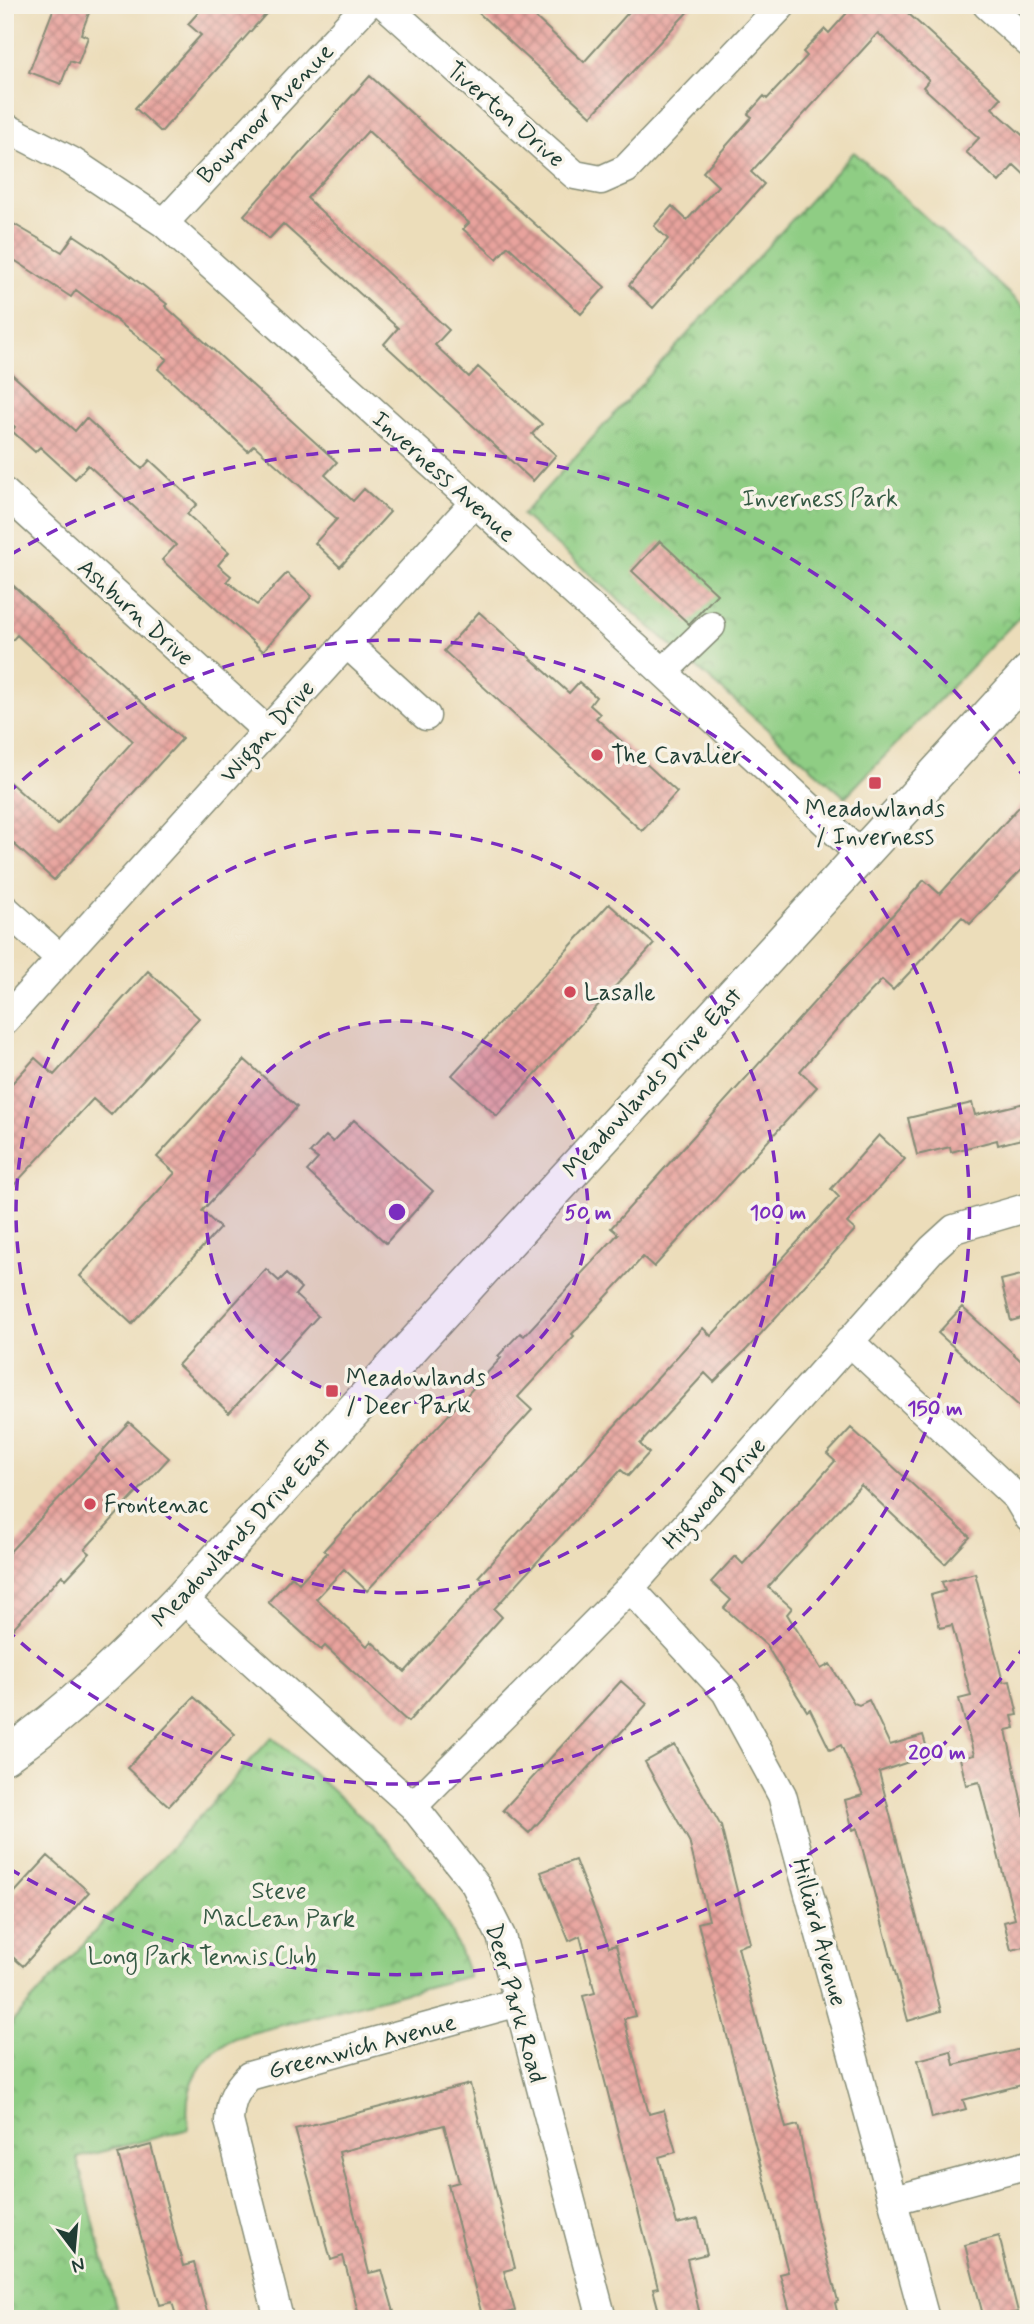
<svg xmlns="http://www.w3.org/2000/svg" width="1034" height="2324" viewBox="0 0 1034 2324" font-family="Mynerve,sans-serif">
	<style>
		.park { fill: url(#park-crowns); stroke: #57855c; stroke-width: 2 }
		.building { fill: url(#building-cross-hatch) }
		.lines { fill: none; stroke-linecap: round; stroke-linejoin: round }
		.minor-casing { stroke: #868d77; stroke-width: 31 }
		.major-casing { stroke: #868d77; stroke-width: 38 }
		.minor { stroke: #fff; stroke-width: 28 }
		.major { stroke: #fff; stroke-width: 35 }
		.ring { fill: none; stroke: #7b2cbf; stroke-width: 3.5; stroke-dasharray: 12 9 }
		.poi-dot { fill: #d1495b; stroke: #f7f3e8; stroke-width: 2.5 }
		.labels { text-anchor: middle; stroke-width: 7; stroke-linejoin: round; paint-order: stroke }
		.street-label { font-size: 24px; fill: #1f3d34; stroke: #f7f3e8 }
		.park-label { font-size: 24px; fill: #355a44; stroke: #f7f3e8 }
		.poi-label { font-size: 24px; fill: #1f3d34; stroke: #f7f3e8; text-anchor: start }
		.centre { fill: #7b2cbf; stroke: #f7f3e8; stroke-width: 3.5 }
		.ring-label { font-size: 21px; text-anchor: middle; font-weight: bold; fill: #7b2cbf; stroke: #f7f3e8; stroke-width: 7; stroke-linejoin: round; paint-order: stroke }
	</style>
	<defs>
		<pattern id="park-crowns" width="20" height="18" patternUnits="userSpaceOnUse" patternTransform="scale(1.75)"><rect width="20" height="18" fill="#8fcd84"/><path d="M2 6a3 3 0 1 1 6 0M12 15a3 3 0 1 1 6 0" fill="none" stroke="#74a86d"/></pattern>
		<pattern id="building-cross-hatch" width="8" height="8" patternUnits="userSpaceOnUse" patternTransform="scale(1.75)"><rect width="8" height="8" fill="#e8a39d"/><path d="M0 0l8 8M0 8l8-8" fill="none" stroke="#bb8681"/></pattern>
	</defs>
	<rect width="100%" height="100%" fill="#f7f3e8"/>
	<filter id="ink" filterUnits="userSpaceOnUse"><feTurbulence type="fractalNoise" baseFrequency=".0143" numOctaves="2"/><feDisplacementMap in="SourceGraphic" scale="14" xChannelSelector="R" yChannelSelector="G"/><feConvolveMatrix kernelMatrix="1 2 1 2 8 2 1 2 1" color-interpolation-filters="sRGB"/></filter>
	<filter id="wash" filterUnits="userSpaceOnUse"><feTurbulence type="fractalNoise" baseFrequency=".00686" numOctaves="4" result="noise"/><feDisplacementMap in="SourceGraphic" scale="28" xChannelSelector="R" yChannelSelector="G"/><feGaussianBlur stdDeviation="1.57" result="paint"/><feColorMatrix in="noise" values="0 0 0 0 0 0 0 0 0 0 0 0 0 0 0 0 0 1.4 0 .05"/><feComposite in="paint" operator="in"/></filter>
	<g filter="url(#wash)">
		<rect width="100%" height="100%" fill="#ecddba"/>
		<path class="park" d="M 854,152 L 1029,312 L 1029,607 L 845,797 L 522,515 Z
			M 272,1737 C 353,1811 434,1867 469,1976 L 244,2035 C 203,2050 181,2085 189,2129 L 77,2158 L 119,2319 L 5,2319 L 5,2030 Z"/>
		<g id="blocks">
			<path class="building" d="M 55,5 L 92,5 L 81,34 L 88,37 L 78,64 L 70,61 L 61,84 L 29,72 Z
				M 205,5 L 274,5 L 161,132 L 135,108 L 201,35 L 188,24 Z
				M 470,5 L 522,5 L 584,62 L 635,5 L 694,5 L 591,116 Z
				M 854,5 L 899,5 L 1001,98 L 992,108 L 1029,141 L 1029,179 L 1014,165 L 999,182 L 966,152 L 979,138 L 923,87 L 929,80 L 878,33 L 751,172 L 764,184 L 653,308 L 629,285 L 668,239 L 654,226 L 672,206 L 687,220 L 718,186 L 703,172 L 752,117 L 748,114 L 764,96 L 767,99 L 807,56 L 803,52 L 825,29 L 829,33 Z
				M 370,76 L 605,287 L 581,314 L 508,246 L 497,259 L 463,229 L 469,223 L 368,131 L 307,198 L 449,330 L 435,345 L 469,377 L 478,367 L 542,424 L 532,434 L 556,455 L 533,481 L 384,344 L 398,328 L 283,224 L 269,239 L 244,215 Z
				M 5,219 L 62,252 L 74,235 L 101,253 L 167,304 L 165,306 L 337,462 L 325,475 L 353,501 L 364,489 L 390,512 L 340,567 L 315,543 L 337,519 L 254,445 L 248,451 L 158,369 L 167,359 L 76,290 L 71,297 L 5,254 Z
				M 5,368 L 75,431 L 86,418 L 142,469 L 150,460 L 197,504 L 187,514 L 229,552 L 218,565 L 231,576 L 227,581 L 257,605 L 287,573 L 312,596 L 263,651 L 162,560 L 176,545 L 88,465 L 75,479 L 40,447 L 35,452 L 12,431 L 15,427 L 5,418 Z
				M 660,541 L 717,594 L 689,624 L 632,571 Z
				M 5,578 L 182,739 L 54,880 L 5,836 L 5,778 L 57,825 L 133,741 L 17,635 L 5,648 Z
				M 479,612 L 569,693 L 579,682 L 596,697 L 590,705 L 600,714 L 596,718 L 677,792 L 642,831 L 444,651 Z
				M 1029,796 L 1029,862 L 970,924 L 962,917 L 893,990 L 882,980 L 855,1008 L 800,1071 L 817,1087 L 654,1267 L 643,1257 L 572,1334 L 574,1336 L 518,1397 L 532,1410 L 367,1591 L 344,1569 L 316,1599 L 367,1646 L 371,1641 L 405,1672 L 486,1582 L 479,1576 L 703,1328 L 711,1336 L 839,1197 L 831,1189 L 879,1135 L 905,1159 L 847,1223 L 855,1230 L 747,1349 L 714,1382 L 705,1373 L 640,1444 L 649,1453 L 628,1476 L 621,1470 L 494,1609 L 502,1617 L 408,1722 L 325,1646 L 321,1650 L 268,1602 L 292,1576 L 299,1583 L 327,1553 L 324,1550 L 501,1358 L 498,1356 L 520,1333 L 524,1336 L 618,1234 L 611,1228 L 924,880 L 940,894 Z
				M 609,904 L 654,944 L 497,1116 L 452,1075 Z
				M 148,971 L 199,1018 L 111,1115 L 93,1099 L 5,1195 L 5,1091 L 35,1058 L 54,1075 Z
				M 245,1060 L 297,1107 L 202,1211 L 220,1228 L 132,1324 L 80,1276 L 175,1173 L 157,1157 Z
				M 1029,1102 L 1029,1137 L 998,1145 L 997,1140 L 951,1152 L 950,1147 L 917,1155 L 908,1118 L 972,1103 L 975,1115 Z
				M 354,1120 L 433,1191 L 386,1243 L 307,1171 L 318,1159 L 310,1153 L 326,1136 L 333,1142 Z
				M 266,1269 L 279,1281 L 286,1274 L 301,1288 L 295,1295 L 318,1316 L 229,1413 L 178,1365 Z
				M 1029,1273 L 1029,1316 L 1011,1321 L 1001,1280 Z
				M 962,1307 L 1029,1368 L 1029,1415 L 938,1333 Z
				M 129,1422 L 169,1458 L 85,1549 L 90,1553 L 66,1579 L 62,1575 L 5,1637 L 5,1557 Z
				M 851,1428 L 970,1537 L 945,1564 L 861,1485 L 768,1587 L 792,1608 L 787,1614 L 821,1669 L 830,1664 L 854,1703 L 859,1705 L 869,1700 L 890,1745 L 923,1735 L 929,1755 L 879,1772 L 941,2011 L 908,2021 L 857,1828 L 853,1830 L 845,1800 L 863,1795 L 841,1745 L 830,1750 L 810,1709 L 807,1711 L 766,1645 L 724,1608 L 731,1600 L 711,1582 L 735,1556 L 743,1564 L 835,1461 L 827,1454 Z
				M 975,1573 L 1003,1682 L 1010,1681 L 1018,1715 L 1012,1716 L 1015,1728 L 1006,1730 L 1029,1836 L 1029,1946 L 1011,1950 L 1004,1922 L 1015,1919 L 979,1782 L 966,1785 L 960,1758 L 974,1755 L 959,1699 L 971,1696 L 952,1625 L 940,1628 L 931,1595 L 945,1591 L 942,1582 Z
				M 621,1681 L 647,1704 L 529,1833 L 503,1810 Z
				M 194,1697 L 235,1734 L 169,1806 L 127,1768 Z
				M 675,1745 L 721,1826 L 750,1943 L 738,1947 L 786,2128 L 798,2125 L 818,2225 L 838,2301 L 835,2303 L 839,2319 L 792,2319 L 780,2274 L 788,2272 L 698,1923 L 709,1920 L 689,1841 L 645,1762 Z
				M 48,1856 L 89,1892 L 23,1966 L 5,1950 L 5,1903 Z
				M 575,1860 L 609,1947 L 616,1945 L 635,2016 L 624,2019 L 649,2114 L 664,2110 L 676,2152 L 659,2157 L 677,2224 L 698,2219 L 707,2254 L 687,2259 L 701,2319 L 661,2319 L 653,2289 L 658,2288 L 583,1996 L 595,1993 L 580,1936 L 569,1941 L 541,1872 Z
				M 1029,2047 L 1029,2083 L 963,2100 L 966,2109 L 932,2118 L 918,2060 L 951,2051 L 954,2065 Z
				M 470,2084 L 515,2268 L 504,2271 L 515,2311 L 483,2319 L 448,2185 L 459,2182 L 444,2125 L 339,2152 L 369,2273 L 382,2270 L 396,2319 L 360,2319 L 343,2256 L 331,2260 L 295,2129 Z
				M 151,2145 L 183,2266 L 194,2263 L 209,2319 L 177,2319 L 172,2302 L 160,2305 L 118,2154 Z
				M 999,2236 L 1018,2312 L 984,2319 L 965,2245 Z"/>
		</g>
	</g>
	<g filter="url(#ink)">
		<use href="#blocks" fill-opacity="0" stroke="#868d77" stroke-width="2"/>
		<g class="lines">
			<defs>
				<path id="minor" d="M 385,5 L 575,175 L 601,180 L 626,169 L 782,5
					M 987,5 L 1029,43
					M 5,127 L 71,161 L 164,223 L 663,672 L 861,855
					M 164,223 L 367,5
					M 5,493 L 267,731
					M 346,643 L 426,716
					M 663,672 L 711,626
					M 5,909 L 60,958
					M 5,1020 L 473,504
					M 849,1341 L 1017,1498 L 1029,1518
					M 630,1588 L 726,1692 L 782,1795 L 925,2319
					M 182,1598 L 413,1806 L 475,1884 L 501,1936 L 602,2319
					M 413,1806 L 630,1588 L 932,1249 L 954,1229 L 1029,1207
					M 894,2200 L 1029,2164
					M 279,2319 L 229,2121 C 230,2101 235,2090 249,2076 L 519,2002"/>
				<path id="major" d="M 5,1756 C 71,1710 126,1656 182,1598 L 1029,672"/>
			</defs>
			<use href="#minor" class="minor-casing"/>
			<use href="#major" class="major-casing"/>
			<use href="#minor" class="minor"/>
			<use href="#major" class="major"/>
		</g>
	</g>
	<circle cx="397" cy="1212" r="191" fill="#7b2cbf" fill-opacity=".12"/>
	<g class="ring">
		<circle cx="397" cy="1212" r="191"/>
		<circle cx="397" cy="1212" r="381"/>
		<path d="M7 794A572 572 0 1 1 7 1630"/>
		<path d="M1026 1644A763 763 0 0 1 10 1869M10 555A763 763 0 0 1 1026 780"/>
	</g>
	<g class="poi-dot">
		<circle cx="597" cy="755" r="7"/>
		<rect x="868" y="776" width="14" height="14" rx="3.5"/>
		<circle cx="570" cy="992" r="7"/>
		<rect x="325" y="1384" width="14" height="14" rx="3.5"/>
		<circle cx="90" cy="1504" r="7"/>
	</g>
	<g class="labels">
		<g class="street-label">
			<text transform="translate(265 113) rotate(-46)" y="8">Bowmoor Avenue</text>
			<text transform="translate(506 114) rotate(41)" y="8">Tiverton Drive</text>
			<text transform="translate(444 476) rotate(42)" y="8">Inverness Avenue</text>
			<text transform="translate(136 612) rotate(42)" y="8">Ashburn Drive</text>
			<text transform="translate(267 731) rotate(-48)" y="8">Wigan Drive</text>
			<text transform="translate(652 1082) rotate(-47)" y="8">Meadowlands Drive East</text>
			<text transform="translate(714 1493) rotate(-48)" y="8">Higwood Drive</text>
			<text transform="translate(241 1532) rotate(-47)" y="8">Meadowlands Drive East</text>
			<text transform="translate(820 1932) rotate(75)" y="8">Hilliard Avenue</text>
			<text transform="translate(516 2003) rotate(74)" y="8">Deer Park Road</text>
			<text transform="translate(362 2046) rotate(-15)" y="8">Greenwich Avenue</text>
		</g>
		<g class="park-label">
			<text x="820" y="506">Inverness Park</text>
			<text x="279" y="1898">Steve<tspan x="279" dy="28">MacLean Park</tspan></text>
			<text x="202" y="1964">Long Park Tennis Club</text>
		</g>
		<g class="poi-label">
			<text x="611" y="763">The Cavalier</text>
			<text x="875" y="816" text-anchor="middle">Meadowlands<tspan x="875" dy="28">/ Inverness</tspan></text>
			<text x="584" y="1000">Lasalle</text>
			<text x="346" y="1385">Meadowlands<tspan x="346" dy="28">/ Deer Park</tspan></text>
			<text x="104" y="1512">Frontenac</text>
		</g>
	</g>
	<circle cx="397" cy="1212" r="10" class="centre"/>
	<g class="ring-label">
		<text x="588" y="1219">50 m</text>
		<text x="778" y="1219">100 m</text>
		<text x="935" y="1415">150 m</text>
		<text x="937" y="1759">200 m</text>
	</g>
	<rect width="1034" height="2324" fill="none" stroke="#f7f3e8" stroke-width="28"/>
	<g transform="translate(74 2250) rotate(164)" stroke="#f7f3e8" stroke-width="5" paint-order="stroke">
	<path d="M0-5L12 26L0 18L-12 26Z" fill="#1f3d34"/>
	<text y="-10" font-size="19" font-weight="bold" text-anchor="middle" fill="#1f3d34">N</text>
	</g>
</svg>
